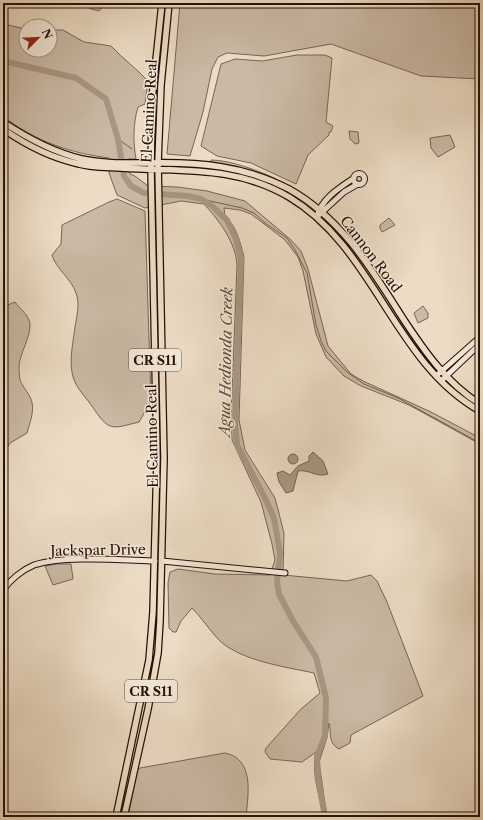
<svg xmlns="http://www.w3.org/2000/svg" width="483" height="820" viewBox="0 0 483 820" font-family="'Libre Caslon Text',serif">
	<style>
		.green { fill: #cab9a5; stroke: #786456 }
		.water { fill: #a89784; stroke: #746152 }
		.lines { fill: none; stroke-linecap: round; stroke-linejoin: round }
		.stream { stroke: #746152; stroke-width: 1 }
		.river { stroke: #a89784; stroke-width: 6 }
		.secondary-casing { stroke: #251006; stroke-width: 7 }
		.primary-casing { stroke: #251006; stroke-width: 8 }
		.secondary { stroke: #f3e8d9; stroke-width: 5 }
		.primary { stroke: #ecdcc5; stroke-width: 5.5 }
		.labels { text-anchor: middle; stroke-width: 3; stroke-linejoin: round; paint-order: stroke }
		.shield { fill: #f3e8d9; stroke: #635145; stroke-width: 1 }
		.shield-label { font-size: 13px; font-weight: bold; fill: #251006 }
		.street-label { font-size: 14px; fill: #251006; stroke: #f3e8d9 }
		.water-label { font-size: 15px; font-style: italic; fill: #604d3f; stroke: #f3e8d9 }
	</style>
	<rect width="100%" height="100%" fill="#ecdcc5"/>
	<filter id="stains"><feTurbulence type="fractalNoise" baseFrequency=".005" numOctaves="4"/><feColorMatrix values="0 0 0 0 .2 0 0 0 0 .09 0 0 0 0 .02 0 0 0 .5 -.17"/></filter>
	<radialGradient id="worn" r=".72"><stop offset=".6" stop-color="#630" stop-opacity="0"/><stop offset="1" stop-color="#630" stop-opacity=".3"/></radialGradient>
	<path class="green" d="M 82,3 L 105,3 L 105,5 L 99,11 L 91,9 Z
		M 180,3 L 480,3 L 480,79 L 421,76 L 331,44 L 264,56 L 227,53 L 218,57 L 212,69 L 203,112 L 190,156 L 167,154 Z
		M 3,24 L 26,29 L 26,50 L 50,50 L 50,30 L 63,30 L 84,42 L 111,46 C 123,59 136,68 148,81 L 145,104 L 138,107 C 133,124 133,142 136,159 L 128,159 L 130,174 L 135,176 L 148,186 L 177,187 L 207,191 L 245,201 L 290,239 L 301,251 L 308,269 L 328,346 L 351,374 L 363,381 L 431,412 L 480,438 L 480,444 L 409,405 L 361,386 L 344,376 L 326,357 L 316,334 L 303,271 L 298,257 L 285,240 L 251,214 L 240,210 L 224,208 L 225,216 C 237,227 240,242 244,257 L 239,420 L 245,450 L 275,498 L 284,533 L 283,575 L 347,581 L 371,575 L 377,581 L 387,602 L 423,696 L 351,735 L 350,743 L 339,749 C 327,742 332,733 329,723 L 327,738 L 319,762 L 327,817 L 323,817 C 320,794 311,776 316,752 L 302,762 L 270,759 L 265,752 L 266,748 L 301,709 L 320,693 L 314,673 C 286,667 242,661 220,641 C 210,631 202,618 192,608 L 181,621 L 176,632 L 173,632 L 169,628 L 168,583 L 170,572 L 178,569 L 215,574 L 270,575 L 275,560 L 272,544 L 261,502 L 232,440 L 231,420 L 237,265 C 236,243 219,220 204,204 L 181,201 L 145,208 L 117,195 L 109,173 L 109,158 C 70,153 34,141 3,116 Z
		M 297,55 L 325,55 L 332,58 L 326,122 L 333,126 L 331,132 L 329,132 L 329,135 L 308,155 L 296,184 L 251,163 L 217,156 L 201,146 L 221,64 L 235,59 L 262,61 Z
		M 349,131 L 358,132 L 359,143 L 355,144 L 350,139 Z
		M 450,135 L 455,147 L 438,157 L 431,148 L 430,138 Z
		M 211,160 C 230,160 260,171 276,179 L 246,169 L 211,162 Z
		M 117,199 L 145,211 L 151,401 L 139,422 C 111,429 109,432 92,406 C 87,399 80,392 76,384 C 67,368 73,344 75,327 C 77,315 80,304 76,293 C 71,278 56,269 52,255 L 61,244 L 62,225 L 109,202 Z
		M 389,218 L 395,225 L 382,232 L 380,228 L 380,225 Z
		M 15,302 C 20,309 29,315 30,324 C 31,336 20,353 19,366 C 19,386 22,382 30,397 C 36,408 30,422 27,433 L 10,443 L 3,454 L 3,307 Z
		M 423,306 L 428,313 L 428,318 L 418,323 L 414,313 Z
		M 57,564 L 71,564 L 73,579 L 53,585 L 45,566 Z
		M 225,753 C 255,759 248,795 246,817 L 128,817 L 137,770 L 140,768 Z"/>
	<path class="water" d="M 313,452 L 323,461 L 328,474 C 317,478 309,469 298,471 L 293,491 L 286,493 L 279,482 L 277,473 L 283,471 L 290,475 L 298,466 L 309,461 L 309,456 Z
		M288 459a5 5 0 1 1 10 0a5 5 0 1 1-10 0Z"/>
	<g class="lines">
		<path class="stream" d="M 118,139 L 132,149
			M 201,199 L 242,208 L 254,213 L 265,223 L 287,238 L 295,250 L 307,273 L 316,325 L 321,341 L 326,351 L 347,372 L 364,384 L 398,398 L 480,443"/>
		<path class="river" d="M 3,61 L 76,78 L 106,99 L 118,139 L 124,176 L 131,186 L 144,193 L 188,196 L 201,199 L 211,205 L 227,220 L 236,239 L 241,259 L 235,423 L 237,445 L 265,498 L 274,518 L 280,553 L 277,582 L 279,594 L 293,621 L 316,657 L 326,698 L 325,736 L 317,756 L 318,777 L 325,817"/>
		<defs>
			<path id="secondary" d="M353.5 179a5.5 5.5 0 1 1 11 0a5.5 5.5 0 1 1-11 0Z
				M 319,215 L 344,192 L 358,184
				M 317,217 C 321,199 339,188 354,178
				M 436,376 L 480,337
				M 441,381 L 480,344
				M 162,561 L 285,573
				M 3,590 C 10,580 22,570 34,565 C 64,555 122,560 155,561"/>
			<path id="primary" d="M 3,122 C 27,138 53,152 82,159 C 105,164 128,163 151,163 C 200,162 245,166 289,189 C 341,218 371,268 402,317 C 423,349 446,383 480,404
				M 3,129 C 26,145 52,158 79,164 C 93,168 108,167 121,168 C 181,172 235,165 289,197 C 375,248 393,362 480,411
				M 116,817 L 149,660 L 153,612 L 157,458 L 151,170 L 152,98 L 162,3
				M 124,817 L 148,709 L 158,653 L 160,621 L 164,458 L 158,163 L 161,85 L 169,3"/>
		</defs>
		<use href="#secondary" class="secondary-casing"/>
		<use href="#primary" class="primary-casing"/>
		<use href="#secondary" class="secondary"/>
		<use href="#primary" class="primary"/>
	</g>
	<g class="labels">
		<g class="shield">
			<rect x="129" y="349" width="52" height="22" rx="3"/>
			<rect x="125" y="680" width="52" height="22" rx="3"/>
		</g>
		<g class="shield-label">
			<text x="155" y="365">CR S11</text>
			<text x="151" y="696">CR S11</text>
		</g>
		<g class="street-label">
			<text transform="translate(149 111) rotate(-87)" y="5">El Camino Real</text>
			<text transform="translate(371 254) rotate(53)" y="5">Cannon Road</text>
			<text transform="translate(152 436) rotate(-91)" y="5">El Camino Real</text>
			<text transform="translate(98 550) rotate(-1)" y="5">Jackspar Drive</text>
		</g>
		<g class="water-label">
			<text transform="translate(226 362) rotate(-89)" y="5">Agua Hedionda Creek</text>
		</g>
	</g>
	<rect width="483" height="820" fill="none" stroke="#ecdcc5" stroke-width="16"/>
	<rect x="4" y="4" width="475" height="812" fill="none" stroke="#251006" stroke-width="2"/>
	<rect x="8" y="8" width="467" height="804" fill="none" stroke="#251006"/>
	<g transform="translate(38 38) rotate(66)"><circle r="19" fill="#f3e8d9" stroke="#a19285"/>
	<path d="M0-3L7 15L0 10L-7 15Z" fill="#8f2418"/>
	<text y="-6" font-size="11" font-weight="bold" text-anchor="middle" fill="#251006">N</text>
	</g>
	<rect width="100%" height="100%" filter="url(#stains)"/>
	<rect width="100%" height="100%" fill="url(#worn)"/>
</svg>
